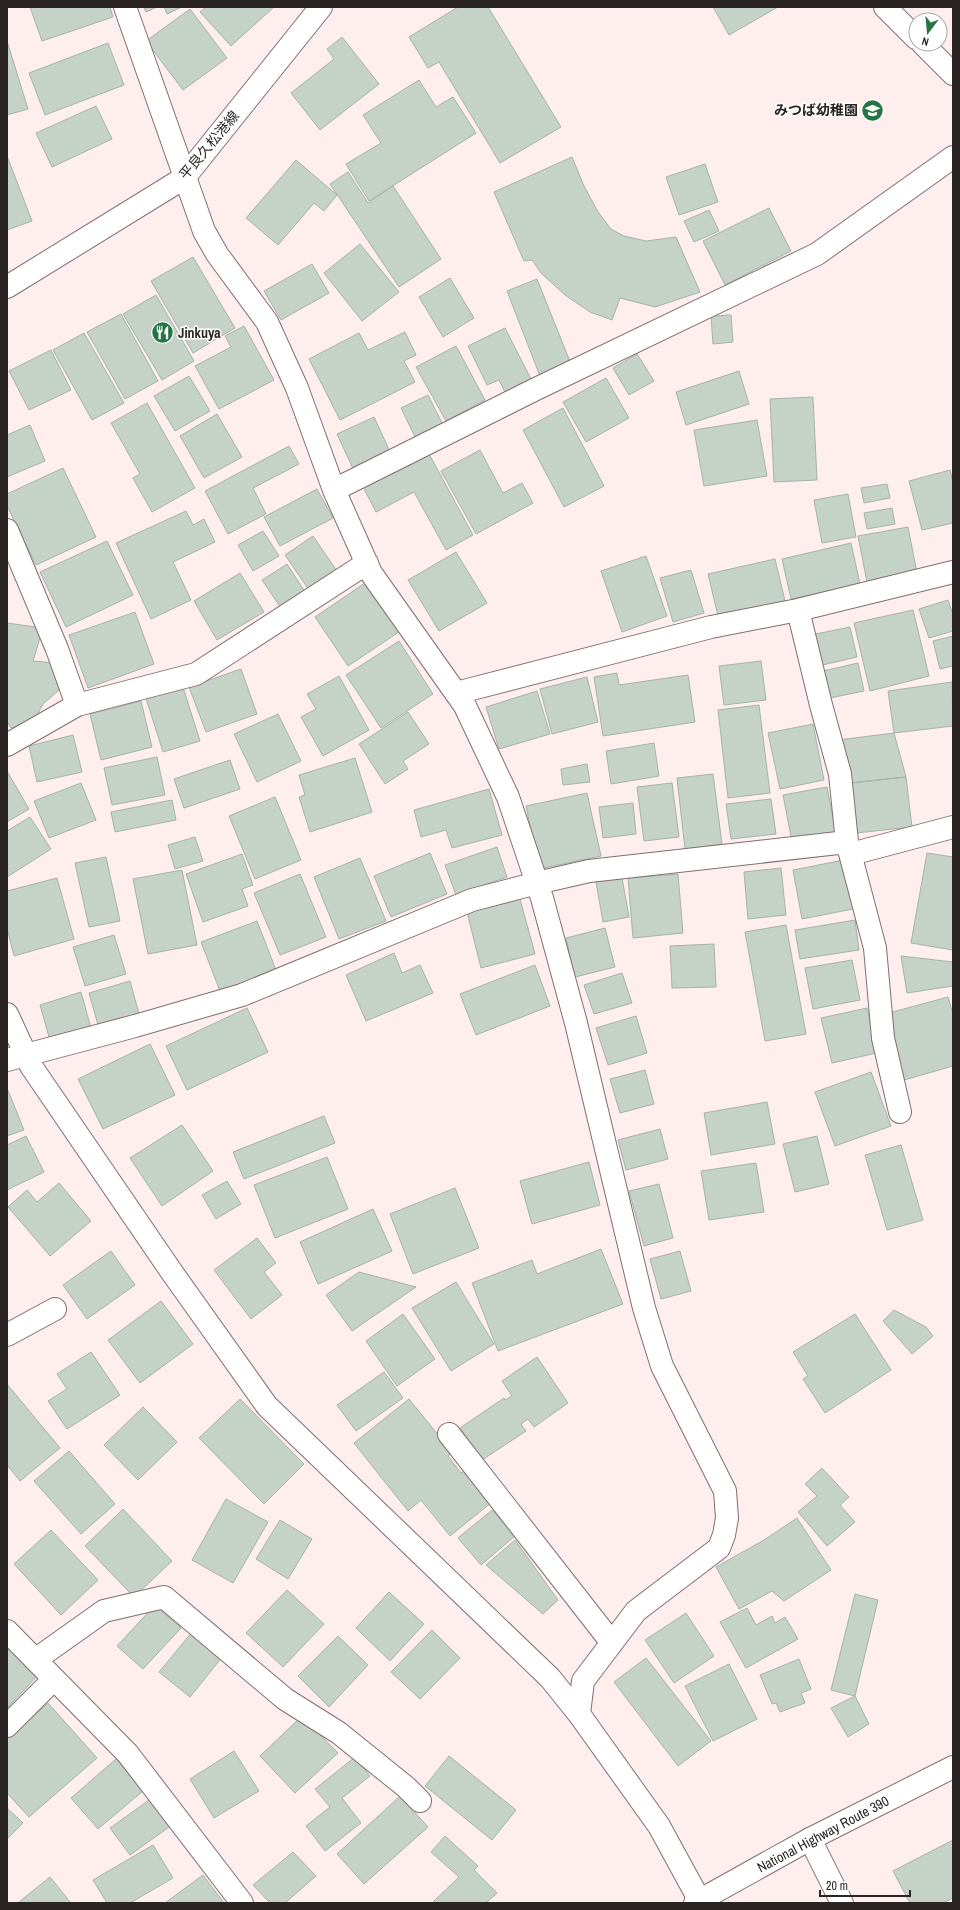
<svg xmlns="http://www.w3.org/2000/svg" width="960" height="1910" viewBox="0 0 960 1910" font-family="'Archivo Narrow','Noto Sans JP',sans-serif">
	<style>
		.building { fill: #c4d2c8; stroke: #a5b3a9 }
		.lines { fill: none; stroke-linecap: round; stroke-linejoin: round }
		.street-casing { stroke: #806f6f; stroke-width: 24 }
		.secondary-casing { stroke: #806f6f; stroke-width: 24 }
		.highway-casing { stroke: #806f6f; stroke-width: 24 }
		.street { stroke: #fff; stroke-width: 22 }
		.secondary { stroke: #fff; stroke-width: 22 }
		.highway { stroke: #fff; stroke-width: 22 }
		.labels { text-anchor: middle; stroke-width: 3; stroke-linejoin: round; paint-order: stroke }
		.poi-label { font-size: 14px; font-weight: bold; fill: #2b2424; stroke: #fff; text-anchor: end }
		.street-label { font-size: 14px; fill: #2b2424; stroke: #fff }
	</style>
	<rect width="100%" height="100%" fill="#feeeee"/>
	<path class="building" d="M 30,7 L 110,7 L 113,17 L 42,41 Z
		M 144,7 L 157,7 L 146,12 Z
		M 164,7 L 182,7 L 167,14 Z
		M 206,7 L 274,7 L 231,46 L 200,12 Z
		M 458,7 L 488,7 L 561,127 L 500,163 L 439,62 L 428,68 L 409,37 Z
		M 713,7 L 778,7 L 729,35 Z
		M 190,9 L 227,58 L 183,90 L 146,41 Z
		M 342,37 L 379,84 L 320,130 L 291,93 L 334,59 L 327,49 Z
		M 7,41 L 28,109 L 7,115 Z
		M 108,43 L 124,85 L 45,115 L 29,73 Z
		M 419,80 L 436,107 L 453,97 L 476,133 L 369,201 L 346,164 L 381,143 L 363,115 Z
		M 96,106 L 112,139 L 52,167 L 36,133 Z
		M 7,156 L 32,221 L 7,230 Z
		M 572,157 L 584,186 L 598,212 L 611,229 L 624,236 L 646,241 L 676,237 L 700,292 L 655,307 L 620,298 L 612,320 L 590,312 L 565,295 L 541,273 L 532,260 L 524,261 L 494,192 Z
		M 296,160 L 337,195 L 324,211 L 314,203 L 278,245 L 246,218 Z
		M 705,164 L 718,202 L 679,215 L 666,177 Z
		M 348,172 L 368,203 L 393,186 L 441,259 L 399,287 L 330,184 Z
		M 769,208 L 791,251 L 725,285 L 703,241 Z
		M 709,210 L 719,231 L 694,242 L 684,221 Z
		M 360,244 L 399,292 L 362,321 L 324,273 Z
		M 193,257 L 235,328 L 193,353 L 151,281 Z
		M 312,264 L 329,293 L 281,320 L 264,291 Z
		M 450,278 L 474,318 L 443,337 L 419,297 Z
		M 537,279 L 571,364 L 540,376 L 507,291 Z
		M 156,295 L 194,361 L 162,380 L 123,314 Z
		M 121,314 L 158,381 L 125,399 L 87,332 Z
		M 731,315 L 733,342 L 713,344 L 711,316 Z
		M 244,326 L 274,380 L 219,409 L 195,366 L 231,347 L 225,336 Z
		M 505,328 L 532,381 L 506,394 L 499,380 L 487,385 L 468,346 Z
		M 405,332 L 416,355 L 404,361 L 415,382 L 340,420 L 309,359 L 359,333 L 368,350 Z
		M 84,333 L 124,403 L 92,420 L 53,350 Z
		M 456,346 L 485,400 L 446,421 L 416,367 Z
		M 51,350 L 71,390 L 29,410 L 9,371 Z
		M 637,354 L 654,381 L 629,395 L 613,368 Z
		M 739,371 L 749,404 L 686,425 L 676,392 Z
		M 189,376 L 210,411 L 175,431 L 154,396 Z
		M 606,378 L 629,418 L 586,442 L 563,402 Z
		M 428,395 L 445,429 L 418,443 L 401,408 Z
		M 813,397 L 817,480 L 774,482 L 770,399 Z
		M 147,403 L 195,488 L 152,512 L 133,478 L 140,474 L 111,423 Z
		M 563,408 L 604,486 L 564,507 L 523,430 Z
		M 217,414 L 242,457 L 204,478 L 180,436 Z
		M 374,417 L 392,456 L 355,473 L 337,434 Z
		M 757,420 L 767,476 L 704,486 L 694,430 Z
		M 30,425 L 45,461 L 7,477 L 7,435 Z
		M 289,446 L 299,464 L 253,488 L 266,514 L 228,534 L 205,491 Z
		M 480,450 L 503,493 L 522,483 L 533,503 L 476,534 L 441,471 Z
		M 428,452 L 473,535 L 446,550 L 414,492 L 376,512 L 363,487 Z
		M 63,468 L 96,537 L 36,565 L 7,506 L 7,494 Z
		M 950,470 L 953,482 L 953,523 L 922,530 L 909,481 Z
		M 887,484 L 890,498 L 864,503 L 861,488 Z
		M 317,489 L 333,518 L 280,546 L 264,517 Z
		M 848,494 L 856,537 L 822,543 L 814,500 Z
		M 892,508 L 895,524 L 867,529 L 864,513 Z
		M 186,511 L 193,525 L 204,519 L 215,542 L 173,562 L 191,600 L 151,619 L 116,543 Z
		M 908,527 L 917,573 L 867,582 L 858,536 Z
		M 263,531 L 279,556 L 253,571 L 238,545 Z
		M 313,536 L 339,574 L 311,593 L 285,555 Z
		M 107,541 L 133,595 L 66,627 L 40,572 Z
		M 851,543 L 860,584 L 791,599 L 782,559 Z
		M 456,552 L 487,603 L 439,631 L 408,580 Z
		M 646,556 L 667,616 L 622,632 L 601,571 Z
		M 775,559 L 785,601 L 718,616 L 708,574 Z
		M 287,564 L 307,595 L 283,611 L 262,580 Z
		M 691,570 L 704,613 L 673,622 L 660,578 Z
		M 240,573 L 264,612 L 217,640 L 194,601 Z
		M 365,583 L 399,632 L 348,666 L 315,617 Z
		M 948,600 L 953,615 L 953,631 L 929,638 L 919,609 Z
		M 913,610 L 929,676 L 870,691 L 854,623 Z
		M 135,612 L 154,664 L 88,688 L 69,635 Z
		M 7,623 L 43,628 L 33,661 L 55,663 L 59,690 L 43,704 L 34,721 L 11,728 L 7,721 Z
		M 850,627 L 857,657 L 818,666 L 811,635 Z
		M 953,636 L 953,666 L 940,669 L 933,641 Z
		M 399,641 L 433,694 L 381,728 L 346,675 Z
		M 761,661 L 766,700 L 724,705 L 719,666 Z
		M 858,663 L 864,691 L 825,699 L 819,672 Z
		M 241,669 L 257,714 L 206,732 L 189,687 Z
		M 617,673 L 619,685 L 688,675 L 695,722 L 603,736 L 594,677 Z
		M 339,676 L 369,730 L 323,756 L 301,717 L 316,709 L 307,694 Z
		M 587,677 L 598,722 L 552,734 L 540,689 Z
		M 952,682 L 953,726 L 894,733 L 888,691 Z
		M 182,684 L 200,741 L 163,752 L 145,695 Z
		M 537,691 L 550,734 L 499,749 L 486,707 Z
		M 141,701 L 152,747 L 101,760 L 90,714 Z
		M 759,705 L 770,793 L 728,798 L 718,710 Z
		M 408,712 L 429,744 L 403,761 L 408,769 L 385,784 L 359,744 Z
		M 278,714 L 301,761 L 257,782 L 234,734 Z
		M 813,724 L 824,780 L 780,789 L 768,733 Z
		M 894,733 L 906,777 L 850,783 L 838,740 Z
		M 73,735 L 82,772 L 37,782 L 29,746 Z
		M 654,743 L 659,776 L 611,784 L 606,751 Z
		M 157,757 L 165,795 L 112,805 L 104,768 Z
		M 355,758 L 372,812 L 310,832 L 299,797 L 305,795 L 299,775 Z
		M 230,760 L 240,789 L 184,808 L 174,779 Z
		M 587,764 L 590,782 L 563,785 L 561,769 Z
		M 7,771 L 29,809 L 7,822 Z
		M 713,774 L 722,844 L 685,849 L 677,778 Z
		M 906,777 L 912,827 L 856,833 L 850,783 Z
		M 81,783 L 96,820 L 49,838 L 34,801 Z
		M 672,783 L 679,837 L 644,841 L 637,787 Z
		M 827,787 L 836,834 L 792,842 L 783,795 Z
		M 489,789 L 502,835 L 452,848 L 446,830 L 421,837 L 414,810 Z
		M 587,793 L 601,856 L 539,869 L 526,806 Z
		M 275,797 L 301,860 L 255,879 L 229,816 Z
		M 771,799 L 776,834 L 731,839 L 726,804 Z
		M 172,800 L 176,820 L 115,832 L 111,812 Z
		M 633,803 L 636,834 L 603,838 L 599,807 Z
		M 30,817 L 51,849 L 7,877 L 7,831 Z
		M 195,837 L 203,861 L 175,869 L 168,845 Z
		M 497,847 L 507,877 L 456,895 L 445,865 Z
		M 430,853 L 447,894 L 391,917 L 374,876 Z
		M 927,853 L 953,857 L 953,950 L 911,943 Z
		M 242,854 L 253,885 L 242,889 L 248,906 L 203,922 L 186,874 Z
		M 106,857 L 120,921 L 89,927 L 75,863 Z
		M 360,858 L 386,921 L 339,939 L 314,877 Z
		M 849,859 L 858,908 L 802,919 L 793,870 Z
		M 781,868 L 786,915 L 748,919 L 744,872 Z
		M 182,870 L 197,945 L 148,954 L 133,879 Z
		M 300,874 L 326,937 L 280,955 L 254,893 Z
		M 678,874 L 683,933 L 633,938 L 628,878 Z
		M 57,878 L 74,939 L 14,956 L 7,928 L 7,891 Z
		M 622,878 L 629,917 L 603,922 L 596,882 Z
		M 520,899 L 535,954 L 481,968 L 467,912 Z
		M 855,920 L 859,950 L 800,959 L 795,930 Z
		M 257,921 L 276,970 L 220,991 L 201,942 Z
		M 786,925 L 806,1034 L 765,1041 L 745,932 Z
		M 605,928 L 615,967 L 575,977 L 566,938 Z
		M 114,935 L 126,974 L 85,986 L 73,947 Z
		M 714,944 L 716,987 L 672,988 L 670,946 Z
		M 394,953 L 402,973 L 420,965 L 433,993 L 366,1021 L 346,975 Z
		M 901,956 L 953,962 L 953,986 L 907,993 Z
		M 852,960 L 860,1000 L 813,1009 L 805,968 Z
		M 535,965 L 550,1006 L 476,1035 L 460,994 Z
		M 622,973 L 632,1003 L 594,1014 L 584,985 Z
		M 130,981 L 141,1021 L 100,1032 L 89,993 Z
		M 81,992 L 92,1032 L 51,1044 L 40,1005 Z
		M 948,997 L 953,1014 L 953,1066 L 904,1080 L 885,1014 Z
		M 247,1008 L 268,1052 L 187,1090 L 166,1046 Z
		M 867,1008 L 877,1053 L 832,1063 L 821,1018 Z
		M 636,1016 L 647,1053 L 608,1065 L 596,1028 Z
		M 150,1044 L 175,1095 L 103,1129 L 78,1079 Z
		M 645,1070 L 654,1104 L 620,1113 L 610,1079 Z
		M 871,1072 L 891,1126 L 835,1146 L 815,1092 Z
		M 7,1088 L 24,1130 L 7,1136 Z
		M 767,1102 L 775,1144 L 711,1155 L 704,1113 Z
		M 324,1116 L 335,1143 L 244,1179 L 233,1152 Z
		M 182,1125 L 213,1171 L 162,1206 L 130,1158 Z
		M 660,1129 L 668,1159 L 626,1170 L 618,1140 Z
		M 26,1136 L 44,1172 L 7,1190 L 7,1145 Z
		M 817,1136 L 829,1184 L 795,1192 L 783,1144 Z
		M 901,1145 L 923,1220 L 887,1230 L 865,1155 Z
		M 327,1157 L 348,1209 L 275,1238 L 254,1185 Z
		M 589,1162 L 600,1205 L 532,1224 L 520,1181 Z
		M 756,1163 L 764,1212 L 709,1220 L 701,1171 Z
		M 227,1181 L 241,1204 L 216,1219 L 202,1195 Z
		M 59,1183 L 91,1221 L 50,1256 L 8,1207 L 27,1190 L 37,1202 Z
		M 659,1184 L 673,1238 L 644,1246 L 629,1191 Z
		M 455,1188 L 479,1248 L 413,1274 L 390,1214 Z
		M 373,1209 L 392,1251 L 318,1284 L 300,1242 Z
		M 257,1238 L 276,1263 L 264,1272 L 282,1295 L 251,1319 L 214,1270 Z
		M 601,1249 L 623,1304 L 498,1351 L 472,1283 L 532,1260 L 537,1274 Z
		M 111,1251 L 135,1285 L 87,1319 L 63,1285 Z
		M 680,1251 L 691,1291 L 661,1299 L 650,1259 Z
		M 359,1272 L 416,1287 L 352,1331 L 326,1295 Z
		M 456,1282 L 494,1344 L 451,1371 L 412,1308 Z
		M 161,1301 L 193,1344 L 140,1383 L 108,1340 Z
		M 894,1310 L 926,1327 L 933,1336 L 912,1354 L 883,1321 Z
		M 403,1314 L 435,1359 L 397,1386 L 366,1341 Z
		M 855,1314 L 891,1370 L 825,1413 L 803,1379 L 808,1376 L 793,1352 Z
		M 91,1352 L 120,1395 L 67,1429 L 48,1401 L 67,1389 L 57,1374 Z
		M 537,1357 L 568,1403 L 534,1427 L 528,1419 L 521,1424 L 526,1431 L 482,1460 L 460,1428 L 504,1398 L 505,1400 L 512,1396 L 502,1381 Z
		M 384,1372 L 403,1398 L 356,1431 L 337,1405 Z
		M 7,1384 L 60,1448 L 20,1481 L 7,1465 Z
		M 240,1399 L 304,1464 L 264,1504 L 199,1438 Z
		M 409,1399 L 452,1452 L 448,1456 L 461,1473 L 465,1470 L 492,1502 L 450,1536 L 421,1500 L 408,1511 L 354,1443 Z
		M 143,1407 L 177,1442 L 138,1480 L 104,1445 Z
		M 69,1451 L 115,1504 L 81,1534 L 34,1481 Z
		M 822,1468 L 849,1497 L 840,1505 L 855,1522 L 827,1546 L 798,1512 L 817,1496 L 805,1484 Z
		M 226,1499 L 268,1522 L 233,1583 L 192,1560 Z
		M 123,1509 L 172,1561 L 134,1597 L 85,1546 Z
		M 492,1510 L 515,1536 L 481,1565 L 458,1538 Z
		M 797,1518 L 831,1570 L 784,1601 L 772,1591 L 739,1609 L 716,1567 L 764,1540 Z
		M 280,1520 L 312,1539 L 288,1579 L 256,1559 Z
		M 51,1530 L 98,1580 L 61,1615 L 14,1564 Z
		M 515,1540 L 558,1600 L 543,1614 L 486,1565 Z
		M 287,1590 L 324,1624 L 283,1667 L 246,1633 Z
		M 389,1592 L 424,1624 L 390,1661 L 356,1628 Z
		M 855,1594 L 878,1600 L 855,1696 L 831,1690 Z
		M 155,1605 L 181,1628 L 143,1669 L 117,1646 Z
		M 747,1608 L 756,1625 L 772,1616 L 775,1623 L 785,1617 L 798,1639 L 746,1668 L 720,1622 Z
		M 686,1613 L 714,1656 L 674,1683 L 645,1640 Z
		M 432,1630 L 460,1658 L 420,1699 L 391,1672 Z
		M 193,1631 L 223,1656 L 190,1697 L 159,1672 Z
		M 338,1636 L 368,1665 L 329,1707 L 298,1676 Z
		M 7,1638 L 42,1671 L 7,1708 Z
		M 646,1658 L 711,1741 L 678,1766 L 614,1682 Z
		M 799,1659 L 811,1689 L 801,1693 L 805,1703 L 780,1712 L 776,1703 L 772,1704 L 760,1675 Z
		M 729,1664 L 757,1719 L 713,1741 L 685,1686 Z
		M 855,1696 L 869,1724 L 848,1737 L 831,1708 Z
		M 48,1703 L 97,1758 L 29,1817 L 7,1793 L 7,1739 Z
		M 302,1716 L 338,1753 L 295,1793 L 260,1756 Z
		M 234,1751 L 259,1791 L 214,1818 L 190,1779 Z
		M 449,1756 L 516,1810 L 492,1840 L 425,1786 Z
		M 355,1757 L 370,1776 L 342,1798 L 361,1823 L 325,1851 L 306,1826 L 330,1807 L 315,1789 Z
		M 116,1759 L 143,1791 L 98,1829 L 71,1798 Z
		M 400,1796 L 428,1827 L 364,1884 L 337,1854 Z
		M 152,1798 L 172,1825 L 130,1855 L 110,1828 Z
		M 7,1808 L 23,1823 L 7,1839 Z
		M 445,1836 L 478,1866 L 474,1870 L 497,1893 L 486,1903 L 432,1903 L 459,1877 L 431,1852 Z
		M 953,1840 L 953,1898 L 943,1903 L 910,1903 L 893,1871 Z
		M 153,1845 L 173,1878 L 130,1903 L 107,1903 L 93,1880 Z
		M 293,1852 L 316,1876 L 285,1903 L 270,1903 L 253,1885 Z
		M 203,1875 L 224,1903 L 165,1903 Z
		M 50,1877 L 71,1903 L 20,1903 L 19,1902 Z"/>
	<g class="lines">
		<defs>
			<path id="street" d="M 125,7 L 204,231 L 217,254 L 267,322 L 297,388 L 334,490 L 371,573 L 465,706 L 508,797 L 542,898 L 576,1023 L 644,1308 L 662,1366 L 725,1491 L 727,1518 L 724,1535 L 719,1548 L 636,1611 L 583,1681 L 579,1714
				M 885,7 L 916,38
				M 923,44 L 953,74
				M 334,490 L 536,389 L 817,254 L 953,157
				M 7,530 L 57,649 L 77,705
				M 456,693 L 711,627 L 798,610 L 953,572
				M 7,745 L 77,705 L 196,674 L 367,563
				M 847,842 L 875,948 L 883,1038 L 900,1112
				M 851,854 L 953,827
				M 7,1060 L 135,1026 L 242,995 L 472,900 L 537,883 L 589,871 L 847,842 L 840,774 L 821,705 L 798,610
				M 7,1335 L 55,1309
				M 449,1434 L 612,1643
				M 7,1631 L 128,1754 L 242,1903
				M 35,1660 L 104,1611 L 164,1597 L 285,1699 L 339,1733 L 406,1787 L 420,1801
				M 7,1726 L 54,1679
				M 810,1839 L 842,1903"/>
			<path id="secondary" d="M 7,287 L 184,178 L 321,7
				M 7,1014 L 31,1066 L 171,1271 L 267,1406 L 550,1678 L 579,1714 L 659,1826 L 701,1903"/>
			<path id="highway" d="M 695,1903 L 810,1839 L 953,1767"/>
		</defs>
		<use href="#street" class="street-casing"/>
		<use href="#secondary" class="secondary-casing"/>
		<use href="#highway" class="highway-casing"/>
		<use href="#street" class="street"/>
		<use href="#secondary" class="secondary"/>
		<use href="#highway" class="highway"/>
	</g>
	<defs>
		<symbol id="school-disc" viewBox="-11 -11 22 22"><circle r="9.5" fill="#257545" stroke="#fff"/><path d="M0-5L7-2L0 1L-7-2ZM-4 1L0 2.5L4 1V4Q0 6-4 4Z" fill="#fff"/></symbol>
		<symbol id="restaurant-disc" viewBox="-11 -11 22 22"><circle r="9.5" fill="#257545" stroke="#fff"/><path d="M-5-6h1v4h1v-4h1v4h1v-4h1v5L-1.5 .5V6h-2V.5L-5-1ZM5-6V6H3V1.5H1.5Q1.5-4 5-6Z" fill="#fff"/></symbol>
	</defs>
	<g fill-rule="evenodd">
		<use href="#school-disc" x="860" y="98" width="25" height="25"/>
		<use href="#restaurant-disc" x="150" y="320" width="25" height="25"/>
	</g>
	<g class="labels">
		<g class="poi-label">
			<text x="858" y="115">みつば幼稚園</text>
			<text x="178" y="338" text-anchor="start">Jinkuya</text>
		</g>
		<g class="street-label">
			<text transform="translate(209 145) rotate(-50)" y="5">平良久松港線</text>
			<text transform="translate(823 1834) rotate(-28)" y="5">National Highway Route 390</text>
		</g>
	</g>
	<rect width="960" height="1910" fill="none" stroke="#2b2424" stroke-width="16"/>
	<g transform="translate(928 32) rotate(196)"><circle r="19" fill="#ffffff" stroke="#aaa7a7"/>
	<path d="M0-3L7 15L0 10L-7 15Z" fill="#257545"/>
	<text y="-6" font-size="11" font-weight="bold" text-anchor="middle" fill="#2b2424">N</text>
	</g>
	<path d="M820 1890v6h90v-6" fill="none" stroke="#2b2424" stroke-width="2"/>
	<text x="826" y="1890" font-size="12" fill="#2b2424" stroke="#ffffff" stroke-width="3" paint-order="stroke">20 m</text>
</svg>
